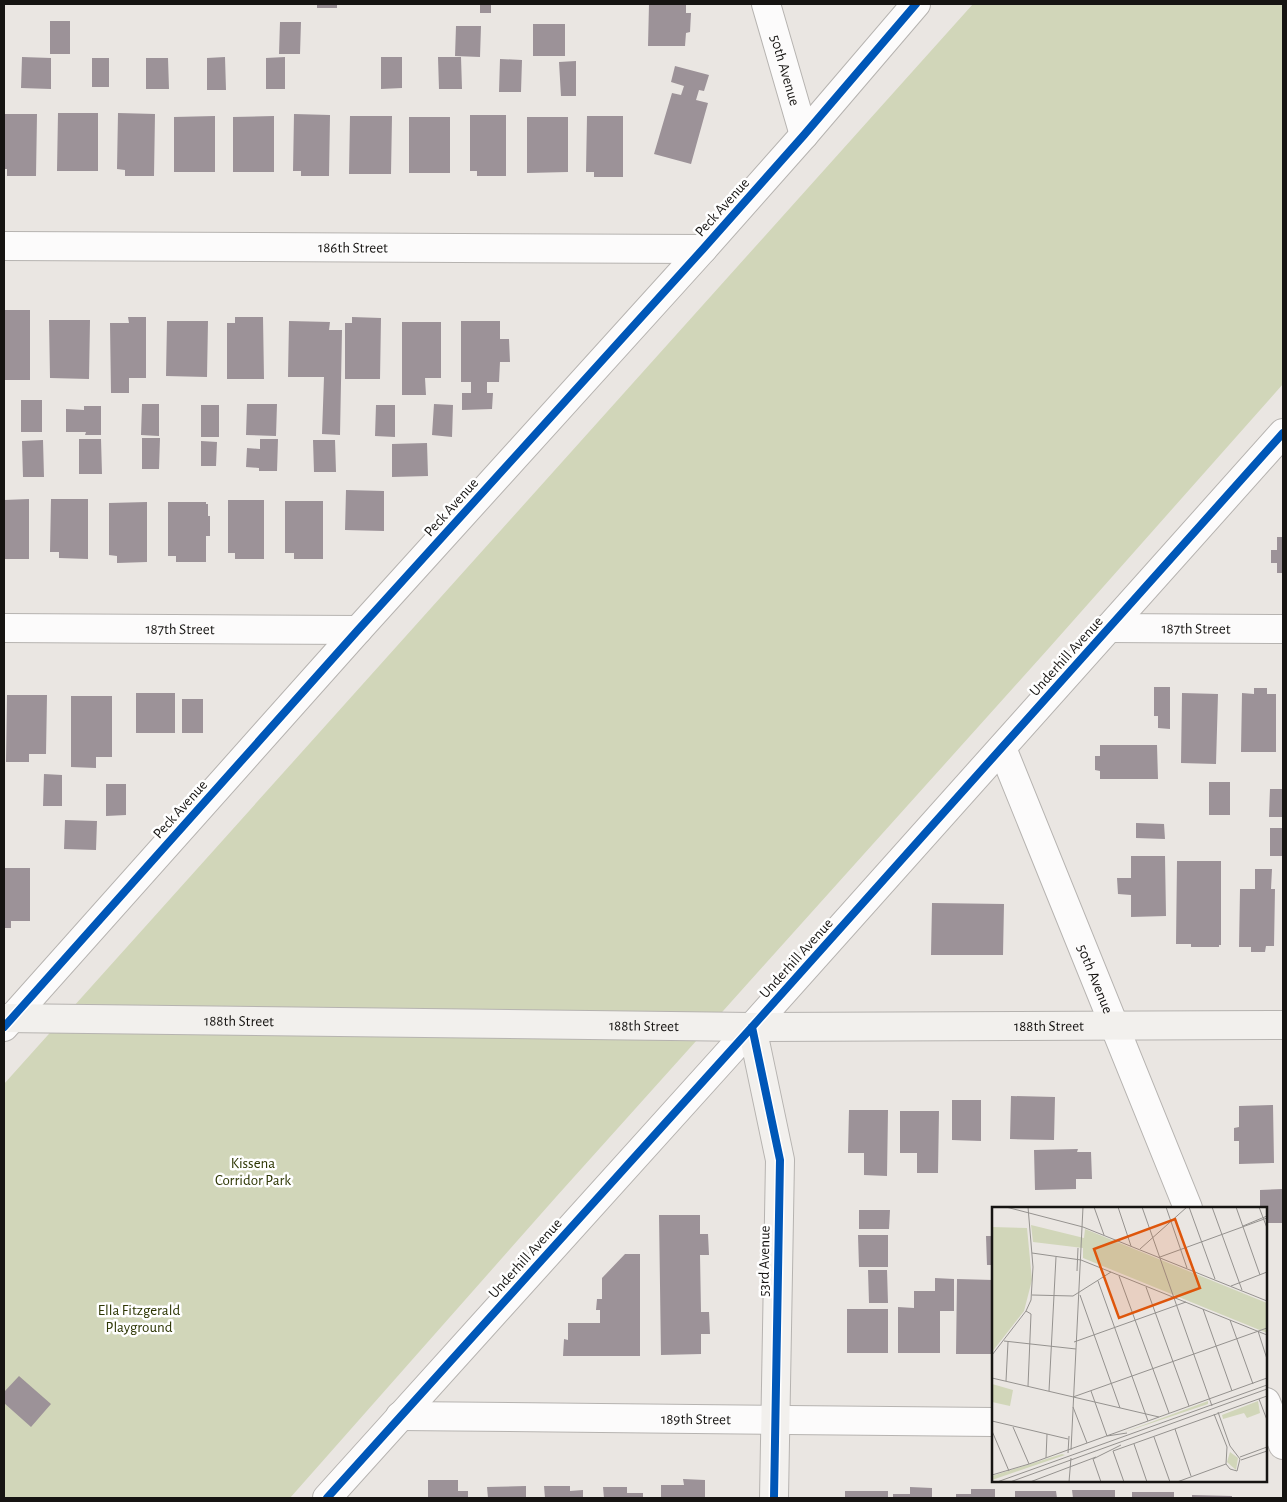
<svg xmlns="http://www.w3.org/2000/svg" width="1287" height="1502" viewBox="0 0 1287 1502" font-family="'Alegreya Sans',sans-serif">
	<style>
		.green { fill: #d1d6b9 }
		.building { fill: #9c9298 }
		.lines { fill: none; stroke-linecap: round; stroke-linejoin: round }
		.street-casing { stroke: #b6b3b0; stroke-width: 30 }
		.secondary-casing { stroke: #b6b3b0; stroke-width: 30 }
		.street { stroke: #fcfbfb; stroke-width: 28 }
		.secondary { stroke: #f2f0ed; stroke-width: 28 }
		.cycleway-casing { stroke: #fff; stroke-width: 11 }
		.cycleway { stroke: #0057b8; stroke-width: 8 }
		.labels { text-anchor: middle; stroke-width: 5; stroke-linejoin: round; paint-order: stroke }
		.street-label { font-size: 15px; fill: #161412; stroke: #fff }
		.park-label { font-size: 15px; fill: #2d3603; stroke: #fff }
		.inset-road { fill: none; stroke: #95928f; stroke-width: 1 }
		.view { fill: #de560c; fill-opacity: 0.15; stroke: #de560c; stroke-width: 2.5 }
		.inset-edge { fill: none; stroke: #161412; stroke-width: 2.5 }
	</style>
	<rect width="100%" height="100%" fill="#eae6e2"/>
	<path class="green" d="M 973,4 L 1283,4 L 1283,384 L 1049,648 L 556,1197 L 290,1498 L 4,1498 L 4,1084 Z"/>
	<path class="building" d="M 317,4 L 337,4 L 337,8 L 317,8 Z
		M 480,4 L 491,4 L 491,13 L 480,13 Z
		M 649,4 L 686,4 L 686,13 L 691,13 L 690,32 L 686,33 L 685,46 L 648,46 Z
		M 50,21 L 70,21 L 70,54 L 50,54 Z
		M 280,22 L 301,22 L 300,54 L 279,54 Z
		M 533,24 L 565,24 L 565,56 L 533,56 Z
		M 456,26 L 481,26 L 480,57 L 455,56 Z
		M 22,57 L 51,58 L 51,89 L 21,88 Z
		M 225,57 L 226,90 L 207,90 L 207,58 Z
		M 285,57 L 285,89 L 266,89 L 266,58 Z
		M 381,57 L 402,57 L 402,88 L 381,89 Z
		M 438,57 L 461,57 L 462,89 L 439,89 Z
		M 92,58 L 109,58 L 109,87 L 92,87 Z
		M 146,58 L 168,58 L 169,89 L 146,89 Z
		M 500,59 L 522,60 L 521,92 L 499,92 Z
		M 576,61 L 576,96 L 561,96 L 559,62 Z
		M 675,66 L 709,75 L 704,91 L 699,90 L 696,100 L 708,103 L 691,164 L 654,154 L 672,93 L 681,95 L 684,86 L 671,82 Z
		M 58,113 L 98,113 L 98,171 L 57,171 Z
		M 118,113 L 155,114 L 154,176 L 125,176 L 125,170 L 117,169 Z
		M 4,114 L 37,114 L 36,176 L 7,176 L 7,169 L 4,169 Z
		M 294,114 L 330,115 L 329,176 L 301,176 L 301,171 L 293,171 Z
		M 470,115 L 506,115 L 506,176 L 477,176 L 477,171 L 470,171 Z
		M 215,116 L 215,172 L 174,172 L 174,117 Z
		M 274,116 L 274,172 L 233,172 L 233,117 Z
		M 350,116 L 392,116 L 391,174 L 349,174 Z
		M 587,116 L 623,116 L 623,177 L 594,177 L 594,172 L 586,172 Z
		M 409,117 L 450,117 L 450,173 L 409,173 Z
		M 527,117 L 568,117 L 568,172 L 527,173 Z
		M 4,310 L 30,310 L 30,380 L 4,380 Z
		M 128,317 L 146,317 L 146,378 L 129,378 L 129,393 L 111,393 L 110,323 L 129,323 Z
		M 235,317 L 263,317 L 264,379 L 227,379 L 227,323 L 235,323 Z
		M 352,317 L 381,318 L 380,379 L 345,379 L 345,323 L 352,323 Z
		M 49,320 L 90,320 L 89,379 L 50,378 Z
		M 167,321 L 208,321 L 207,377 L 166,376 Z
		M 289,321 L 330,322 L 329,330 L 342,330 L 340,435 L 322,434 L 324,377 L 288,377 Z
		M 461,321 L 500,321 L 500,339 L 509,339 L 510,362 L 500,362 L 499,382 L 487,382 L 487,393 L 493,393 L 492,409 L 462,410 L 462,393 L 471,393 L 471,382 L 461,382 Z
		M 402,322 L 441,322 L 441,378 L 425,378 L 426,395 L 402,395 Z
		M 21,400 L 42,400 L 42,432 L 21,432 Z
		M 142,404 L 159,404 L 159,436 L 141,435 Z
		M 247,404 L 277,404 L 276,436 L 246,435 Z
		M 434,404 L 453,405 L 452,437 L 432,435 Z
		M 201,405 L 219,405 L 219,437 L 201,437 Z
		M 376,405 L 395,405 L 395,437 L 375,436 Z
		M 84,406 L 101,406 L 101,435 L 85,435 L 86,432 L 66,432 L 66,409 L 84,410 Z
		M 142,438 L 160,438 L 159,469 L 142,469 Z
		M 79,439 L 101,439 L 102,474 L 79,474 Z
		M 260,439 L 278,439 L 277,471 L 259,471 L 259,468 L 246,467 L 247,448 L 260,449 Z
		M 43,440 L 44,477 L 23,477 L 22,441 Z
		M 313,440 L 335,440 L 336,472 L 314,472 Z
		M 201,441 L 217,442 L 216,466 L 201,466 Z
		M 427,443 L 428,476 L 392,477 L 392,444 Z
		M 346,490 L 384,491 L 384,531 L 345,530 Z
		M 29,499 L 29,559 L 4,559 L 4,500 Z
		M 51,499 L 88,499 L 88,559 L 59,558 L 59,552 L 50,552 Z
		M 228,500 L 264,500 L 264,559 L 235,559 L 235,553 L 228,553 Z
		M 285,501 L 323,501 L 323,559 L 294,559 L 294,553 L 285,553 Z
		M 147,502 L 147,562 L 117,563 L 117,556 L 109,555 L 109,503 Z
		M 168,502 L 206,502 L 206,504 L 208,504 L 208,516 L 210,516 L 210,536 L 206,536 L 206,562 L 176,562 L 176,556 L 168,556 Z
		M 1277,537 L 1283,537 L 1283,573 L 1277,573 L 1277,563 L 1271,563 L 1271,550 L 1277,550 Z
		M 1154,687 L 1170,687 L 1170,729 L 1158,728 L 1158,716 L 1154,716 Z
		M 1254,688 L 1267,688 L 1267,694 L 1276,694 L 1276,752 L 1241,752 L 1242,693 L 1254,694 Z
		M 136,693 L 175,693 L 175,733 L 136,733 Z
		M 1182,693 L 1218,694 L 1216,764 L 1181,763 Z
		M 7,695 L 47,695 L 46,754 L 29,754 L 29,762 L 6,762 Z
		M 71,696 L 112,696 L 112,757 L 96,757 L 96,768 L 71,767 Z
		M 182,699 L 203,699 L 203,733 L 182,733 Z
		M 1100,745 L 1157,745 L 1158,779 L 1100,779 L 1100,771 L 1095,770 L 1095,756 L 1100,756 Z
		M 44,774 L 62,775 L 62,806 L 43,806 Z
		M 1209,782 L 1230,782 L 1230,815 L 1209,815 Z
		M 106,784 L 126,784 L 126,815 L 106,816 Z
		M 1270,789 L 1283,789 L 1283,817 L 1269,817 Z
		M 65,820 L 97,821 L 96,850 L 64,849 Z
		M 1136,823 L 1164,824 L 1165,839 L 1136,838 Z
		M 1270,828 L 1283,828 L 1283,856 L 1270,856 Z
		M 1131,856 L 1165,856 L 1166,916 L 1131,917 L 1131,895 L 1118,894 L 1117,878 L 1131,878 Z
		M 1177,861 L 1221,861 L 1221,945 L 1219,945 L 1219,947 L 1191,947 L 1191,944 L 1176,944 Z
		M 4,868 L 30,868 L 30,921 L 11,921 L 11,928 L 4,928 Z
		M 1255,869 L 1272,869 L 1271,889 L 1275,889 L 1274,946 L 1266,946 L 1265,952 L 1251,952 L 1251,947 L 1239,947 L 1240,889 L 1255,889 Z
		M 932,903 L 1004,904 L 1003,955 L 931,955 Z
		M 1011,1096 L 1055,1097 L 1054,1140 L 1010,1139 Z
		M 952,1100 L 981,1100 L 981,1141 L 952,1140 Z
		M 1273,1105 L 1274,1163 L 1239,1164 L 1239,1141 L 1234,1141 L 1234,1128 L 1239,1127 L 1239,1106 Z
		M 849,1110 L 888,1110 L 887,1176 L 864,1175 L 864,1153 L 848,1153 Z
		M 900,1111 L 939,1111 L 938,1173 L 917,1173 L 917,1153 L 900,1153 Z
		M 1078,1149 L 1077,1152 L 1091,1152 L 1092,1179 L 1076,1179 L 1076,1189 L 1035,1190 L 1034,1150 Z
		M 1283,1189 L 1283,1223 L 1266,1223 L 1266,1208 L 1256,1208 L 1256,1207 L 1260,1207 L 1260,1190 Z
		M 859,1210 L 890,1210 L 889,1229 L 859,1229 Z
		M 659,1215 L 700,1215 L 700,1234 L 708,1234 L 709,1255 L 700,1255 L 701,1312 L 709,1312 L 710,1334 L 701,1334 L 701,1354 L 661,1355 Z
		M 858,1235 L 888,1235 L 888,1267 L 859,1267 Z
		M 986,1236 L 993,1236 L 993,1265 L 987,1265 Z
		M 625,1254 L 640,1254 L 640,1356 L 563,1356 L 564,1339 L 568,1340 L 568,1323 L 600,1323 L 600,1310 L 596,1310 L 597,1299 L 602,1299 L 602,1278 Z
		M 868,1270 L 887,1270 L 888,1303 L 869,1303 Z
		M 935,1278 L 954,1279 L 954,1311 L 940,1311 L 940,1353 L 898,1353 L 898,1307 L 914,1308 L 914,1291 L 935,1291 Z
		M 957,1279 L 993,1280 L 993,1354 L 956,1354 Z
		M 847,1309 L 888,1309 L 888,1353 L 847,1353 Z
		M 19,1376 L 51,1404 L 31,1427 L 4,1403 L 4,1392 Z
		M 683,1479 L 705,1480 L 705,1498 L 661,1498 L 661,1485 L 684,1485 Z
		M 428,1480 L 458,1480 L 458,1491 L 468,1491 L 468,1498 L 428,1498 Z
		M 526,1486 L 526,1498 L 488,1498 L 487,1487 Z
		M 544,1486 L 570,1486 L 570,1491 L 583,1490 L 583,1498 L 545,1498 Z
		M 603,1487 L 627,1487 L 627,1493 L 643,1493 L 643,1498 L 604,1498 Z
		M 910,1487 L 932,1488 L 932,1498 L 893,1498 L 893,1494 L 910,1494 Z
		M 971,1489 L 995,1489 L 995,1498 L 956,1498 L 956,1494 L 971,1494 Z
		M 1072,1490 L 1115,1490 L 1115,1498 L 1073,1498 Z
		M 845,1491 L 888,1491 L 888,1498 L 845,1498 Z
		M 1015,1491 L 1056,1491 L 1057,1498 L 1015,1498 Z
		M 1132,1492 L 1174,1492 L 1174,1498 L 1132,1498 Z
		M 1192,1495 L 1232,1496 L 1232,1498 L 1192,1498 Z"/>
	<g class="lines">
		<defs>
			<g id="street">
				<path id="s1" d="M 766,4 L 804,135"/>
				<path id="s2" d="M 4,246 L 703,249"/>
				<path id="s3" d="M 4,628 L 358,630"/>
				<path id="s4" d="M 1108,628 L 1283,629"/>
				<path id="s5" d="M 1002,748 L 1188,1208"/>
				<path d="M 4,1027 L 358,630 L 703,249 L 804,135 L 916,4"/>
				<path d="M 1266,1402 L 1283,1445"/>
				<path id="s6" d="M 400,1416 L 993,1422"/>
				<path d="M 327,1498 L 752,1027 L 1283,433"/>
			</g>
			<g id="secondary">
				<path id="s7" d="M 4,1018 L 752,1027 L 1283,1025"/>
				<path d="M 752,1027 L 780,1160 L 774,1498"/>
			</g>
		</defs>
		<use href="#street" class="street-casing"/>
		<use href="#secondary" class="secondary-casing"/>
		<use href="#street" class="street"/>
		<use href="#secondary" class="secondary"/>
		<defs>
			<path id="cycleway" d="M 4,1027 L 358,630 L 703,249 L 804,135 L 916,4
				M 752,1027 L 780,1160 L 774,1498
				M 327,1498 L 752,1027 L 1283,433"/>
		</defs>
		<use href="#cycleway" class="cycleway-casing"/>
		<use href="#cycleway" class="cycleway"/>
	</g>
	<g class="labels">
		<g class="street-label">
			<text dy="5" stroke="none"><textPath href="#s1" startOffset="69">50th Avenue</textPath></text>
			<text transform="translate(722 207) rotate(-48)" y="5">Peck Avenue</text>
			<text dy="5" stroke="none"><textPath href="#s2" startOffset="349">186th Street</textPath></text>
			<text transform="translate(451 507) rotate(-48)" y="5">Peck Avenue</text>
			<text dy="5" stroke="none"><textPath href="#s3" startOffset="176">187th Street</textPath></text>
			<text dy="5" stroke="none"><textPath href="#s4" startOffset="88">187th Street</textPath></text>
			<text transform="translate(1066 656) rotate(-48)" y="5">Underhill Avenue</text>
			<text transform="translate(180 809) rotate(-48)" y="5">Peck Avenue</text>
			<text transform="translate(796 958) rotate(-48)" y="5">Underhill Avenue</text>
			<text dy="5" stroke="none"><textPath href="#s5" startOffset="249">50th Avenue</textPath></text>
			<text dy="5" stroke="none"><textPath href="#s7" startOffset="235">188th Street</textPath></text>
			<text dy="5" stroke="none"><textPath href="#s7" startOffset="640">188th Street</textPath></text>
			<text dy="5" stroke="none"><textPath href="#s7" startOffset="1045">188th Street</textPath></text>
			<text transform="translate(525 1258) rotate(-48)" y="5">Underhill Avenue</text>
			<text transform="translate(764 1261) rotate(-89)" y="5">53rd Avenue</text>
			<text dy="5" stroke="none"><textPath href="#s6" startOffset="296">189th Street</textPath></text>
		</g>
		<g class="park-label">
			<text x="253" y="1168">Kissena<tspan x="253" dy="17">Corridor Park</tspan></text>
			<text x="139" y="1315">Ella Fitzgerald<tspan x="139" dy="17">Playground</tspan></text>
		</g>
	</g>
	<g transform="translate(992 1207)">
		<rect width="275" height="275" fill="#eae6e2"/>
		<path d="M 39,18 L 92,31 L 93,22 L 275,96 L 275,126 L 91,51 L 91,41 L 41,35 ZM 0,20 L 35,21 L 40,73 L 32,104 L 0,145 ZM 0,177 L 21,183 L 18,199 L 0,195 ZM 216,194 L 216,197 L 127,227 ZM 266,194 L 268,206 L 255,211 L 252,206 L 231,212 L 230,208 ZM 238,245 L 246,251 L 244,263 L 235,255 ZM 70,247 L 73,248 L 0,273 L 0,269 Z" fill="#d1d6b9"/>
		<path class="inset-road" d="M 14,0 L 91,20 L 275,94M 102,0 L 112,28M 126,0 L 139,39M 150,0 L 220,199M 174,0 L 195,61M 197,0 L 223,72M 220,0 L 250,83M 244,0 L 268,68M 267,0 L 275,21M 251,19 L 275,9M 148,42 L 195,0M 40,46 L 89,53 L 275,128M 168,50 L 275,11M 85,64 L 86,41M 127,69 L 177,206M 106,74 L 156,214M 239,79 L 275,65M 154,80 L 197,199M 40,88 L 81,89 L 119,65M 88,88 L 128,201M 211,102 L 240,184M 34,104 L 39,107 L 36,179M 238,113 L 261,177M 266,124 L 275,152M 12,134 L 84,142M 82,135 L 194,95M 0,148 L 34,104 L 39,93 L 41,60 L 36,0M 0,171 L 167,210M 14,174 L 16,135M 57,184 L 64,50M 99,184 L 115,229M 81,190 L 275,121M 267,192 L 275,213M 81,200 L 95,236M 222,207 L 235,240 L 234,257 L 238,262 L 245,264 L 248,252 L 238,239 L 226,205M 0,214 L 76,232M 21,220 L 37,257M 183,222 L 199,269M 0,224 L 17,264M 115,229 L 135,226M 162,230 L 178,275M 142,237 L 155,275M 79,243 L 91,0M 121,244 L 132,275M 121,244 L 275,189M 76,246 L 77,229M 248,250 L 275,240M 54,251 L 55,227M 101,252 L 109,275M 101,252 L 129,238M 249,253 L 275,244M 0,268 L 37,257 L 275,171M 5,275 L 275,178M 18,275 L 275,182M 38,275 L 104,250M 77,275 L 79,251M 185,275 L 234,257"/>
		<path class="view" d="M 183,12 L 208,81 L 127,111 L 102,42 Z"/>
		<rect width="275" height="275" class="inset-edge"/>
	</g>
	<rect width="1287" height="1502" fill="none" stroke="#161412" stroke-width="10"/>
</svg>
